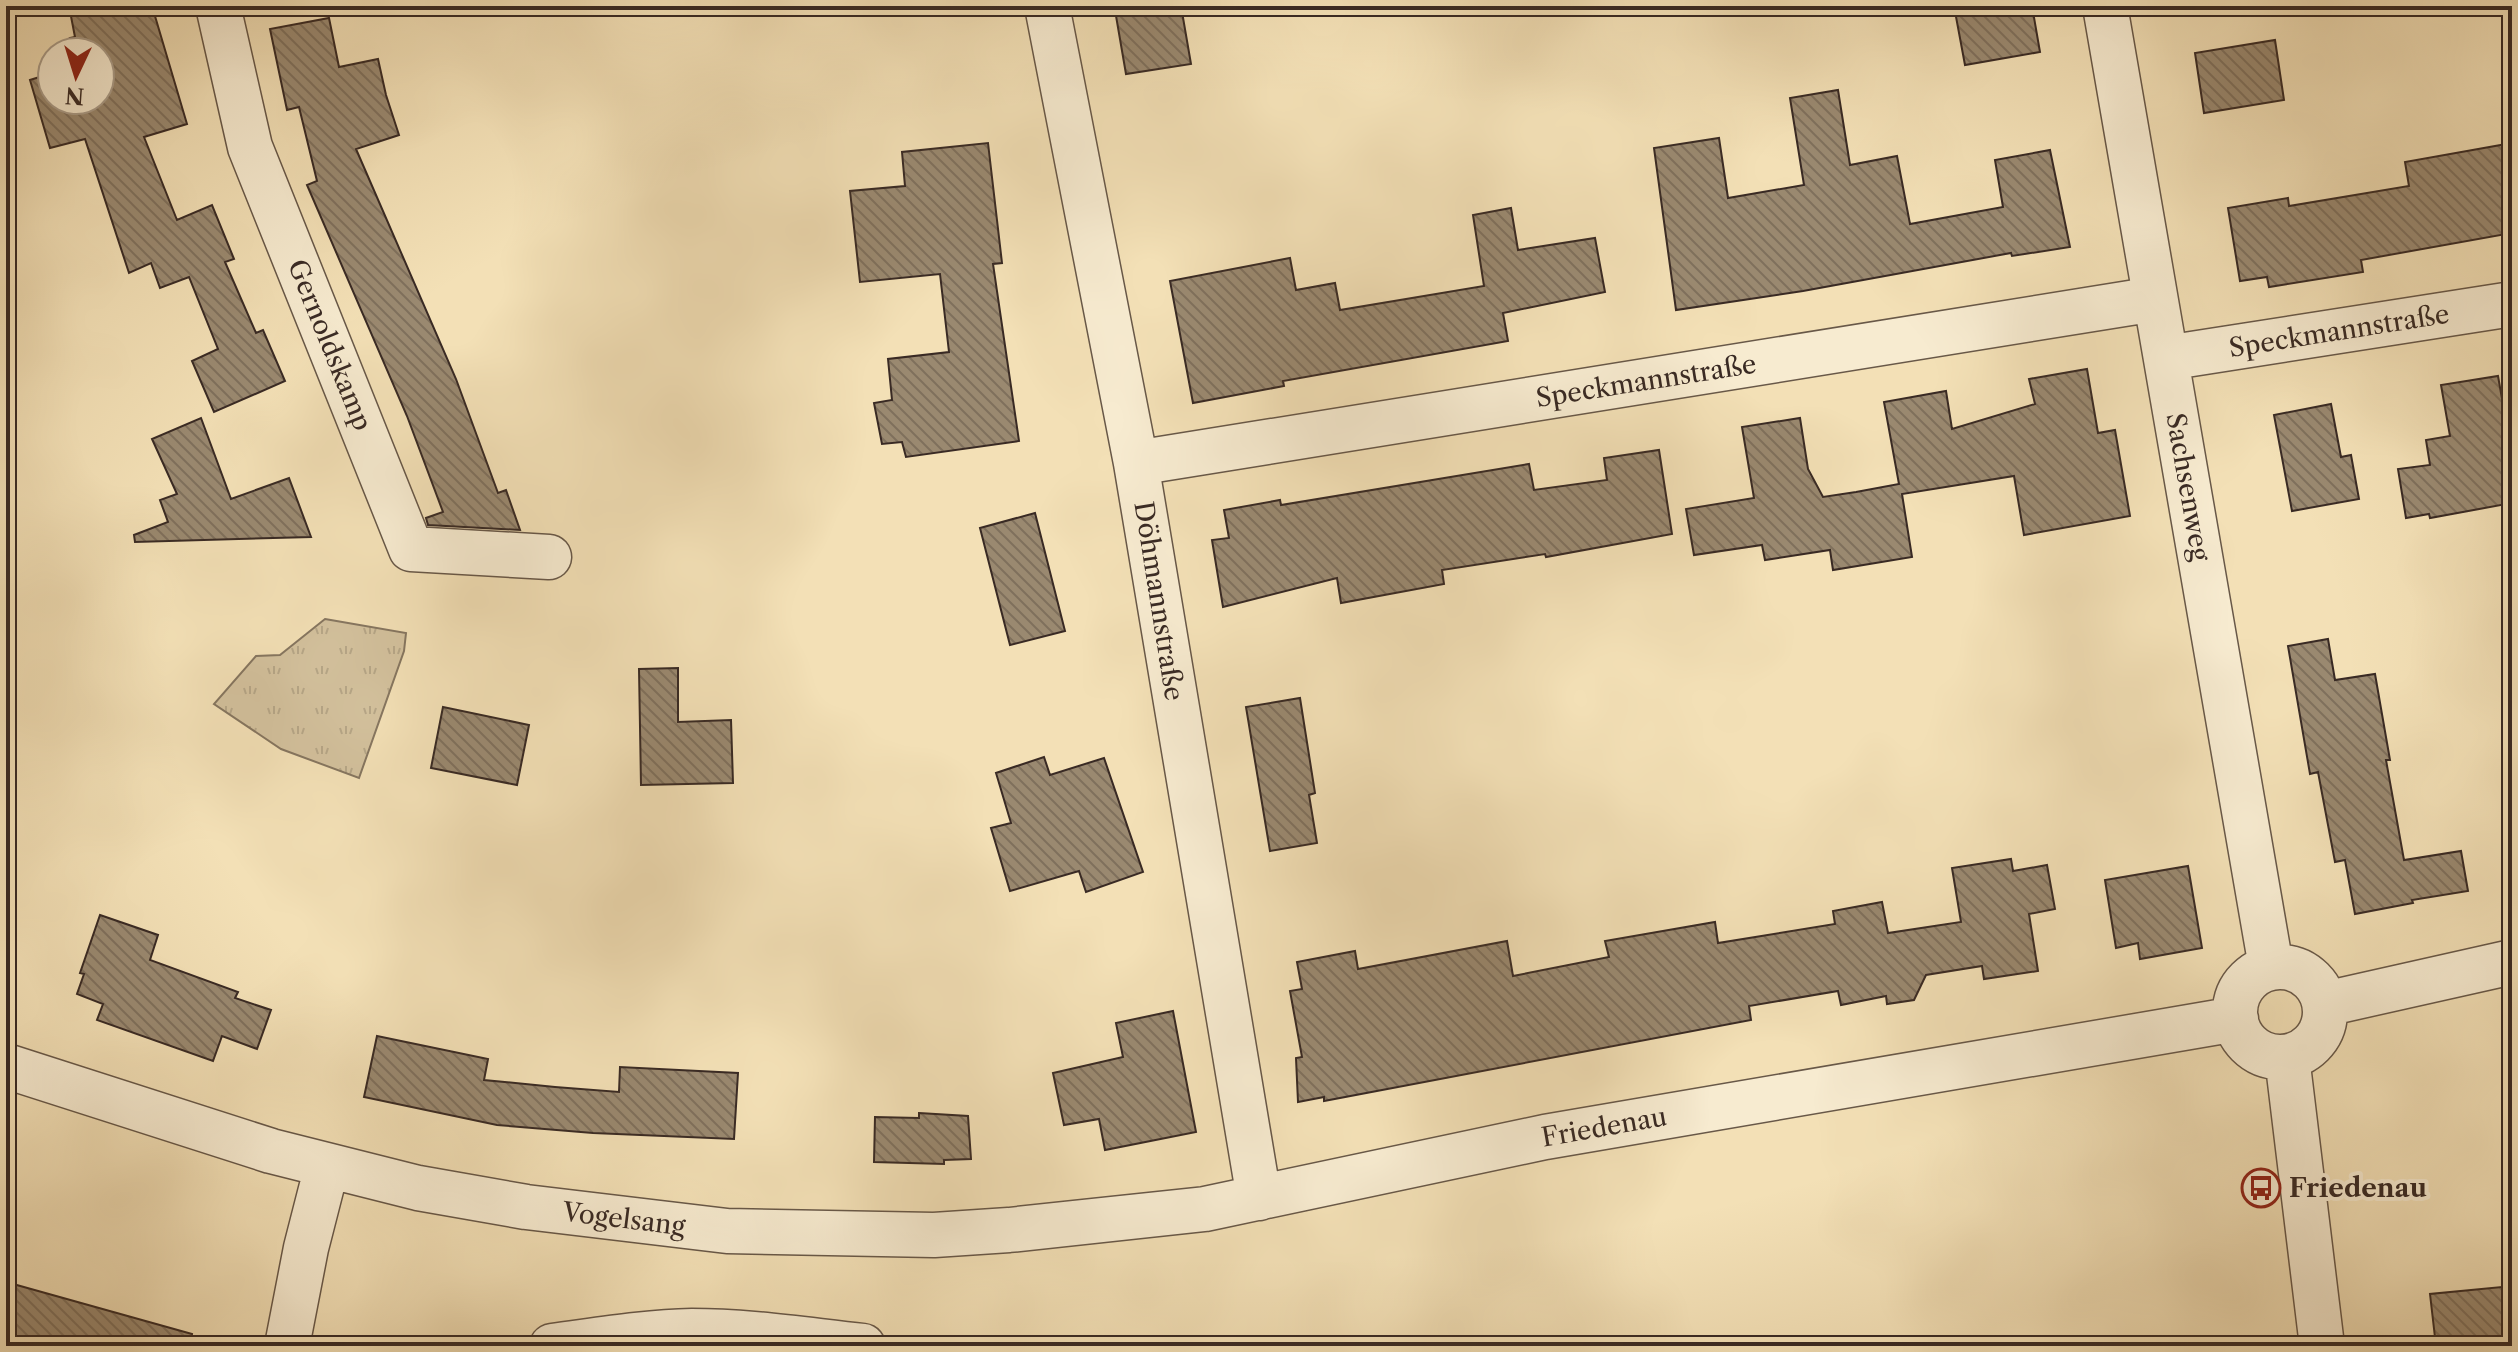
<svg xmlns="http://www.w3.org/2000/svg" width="2518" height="1352" viewBox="0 0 2518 1352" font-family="'Libre Caslon Text',serif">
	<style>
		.grass { fill: url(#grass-tufts); stroke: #867660; stroke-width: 2 }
		.building { fill: url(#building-back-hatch); stroke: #392a24; stroke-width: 2 }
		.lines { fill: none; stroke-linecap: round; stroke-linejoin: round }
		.minor-casing { stroke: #685848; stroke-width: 47 }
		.minor { stroke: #f7ebd0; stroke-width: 44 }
		.labels { text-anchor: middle; stroke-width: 8; stroke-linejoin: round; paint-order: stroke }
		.street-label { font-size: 26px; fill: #392a24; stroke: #f7ebd0 }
		.poi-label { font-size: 26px; font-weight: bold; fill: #392a24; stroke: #f7ebd0; text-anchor: start }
	</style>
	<defs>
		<pattern id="grass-tufts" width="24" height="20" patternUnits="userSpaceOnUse" patternTransform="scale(2)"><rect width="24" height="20" fill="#d3c19d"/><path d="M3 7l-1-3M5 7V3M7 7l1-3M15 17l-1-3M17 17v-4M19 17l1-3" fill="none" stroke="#b6a687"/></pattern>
		<pattern id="building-back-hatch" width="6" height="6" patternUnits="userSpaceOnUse" patternTransform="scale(2)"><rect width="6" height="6" fill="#9a8970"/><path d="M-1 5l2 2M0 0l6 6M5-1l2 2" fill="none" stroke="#7f705c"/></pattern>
	</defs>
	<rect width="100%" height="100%" fill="#f3e0b6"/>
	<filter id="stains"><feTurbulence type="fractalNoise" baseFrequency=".0025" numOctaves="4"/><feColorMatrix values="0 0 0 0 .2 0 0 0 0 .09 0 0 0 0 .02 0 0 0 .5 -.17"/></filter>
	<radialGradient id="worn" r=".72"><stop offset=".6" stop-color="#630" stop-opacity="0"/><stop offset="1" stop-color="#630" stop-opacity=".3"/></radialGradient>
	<path class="grass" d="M 325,619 L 406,633 L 404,651 L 359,778 L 281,749 L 214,704 L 256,656 L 280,655 Z"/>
	<path class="building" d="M 69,6 L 152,6 L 187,124 L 144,137 L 177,220 L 212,205 L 234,259 L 225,262 L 256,333 L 263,330 L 285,381 L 214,412 L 192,361 L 218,349 L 189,277 L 160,288 L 151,263 L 129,273 L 85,139 L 50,148 L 30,80 L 52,73 L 52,100 L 100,100 L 100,52 L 75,52 L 70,38 L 75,37 Z
		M 1142,6 L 1181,6 L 1191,64 L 1126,74 L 1115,10 Z
		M 1954,6 L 2032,6 L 2040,52 L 1965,65 Z
		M 329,18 L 339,67 L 378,59 L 386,95 L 399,135 L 356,149 L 456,379 L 498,493 L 506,490 L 520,530 L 428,525 L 426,518 L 443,512 L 407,416 L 307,185 L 317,181 L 299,107 L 287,110 L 270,29 Z
		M 2275,40 L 2284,100 L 2204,113 L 2195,53 Z
		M 1838,90 L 1850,165 L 1897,156 L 1910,224 L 2003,207 L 1995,160 L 2050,150 L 2070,247 L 2012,256 L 2011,253 L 1803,291 L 1676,310 L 1654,148 L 1719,138 L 1728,198 L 1804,185 L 1790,98 Z
		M 988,143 L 1002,263 L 993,264 L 1019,441 L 906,457 L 902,442 L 882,444 L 874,403 L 892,400 L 888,359 L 949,352 L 940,274 L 860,282 L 850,191 L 905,186 L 902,152 Z
		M 2512,143 L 2512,233 L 2361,260 L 2363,272 L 2269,287 L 2267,277 L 2240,281 L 2228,208 L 2288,198 L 2289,206 L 2409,186 L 2405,162 Z
		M 1511,208 L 1518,250 L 1595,238 L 1605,292 L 1503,313 L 1508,341 L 1283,381 L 1284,386 L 1193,403 L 1170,281 L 1290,258 L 1296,290 L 1335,283 L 1340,310 L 1484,286 L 1473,215 Z
		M 2087,369 L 2098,433 L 2115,430 L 2130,516 L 2024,535 L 2014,476 L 1902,494 L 1912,557 L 1833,570 L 1830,550 L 1765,560 L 1762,545 L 1694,555 L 1686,509 L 1754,498 L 1742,427 L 1800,418 L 1808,469 L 1823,497 L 1856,492 L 1899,484 L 1884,402 L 1946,391 L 1952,429 L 2035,404 L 2029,379 Z
		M 2498,376 L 2507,427 L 2512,426 L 2512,503 L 2430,518 L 2429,514 L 2406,518 L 2398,469 L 2430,465 L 2426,440 L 2450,436 L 2441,385 Z
		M 2331,404 L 2341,457 L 2351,455 L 2359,499 L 2292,511 L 2274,415 Z
		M 201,418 L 231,499 L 289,478 L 311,537 L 135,542 L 134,535 L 168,522 L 160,500 L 177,494 L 152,439 Z
		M 1659,450 L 1672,534 L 1546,557 L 1545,554 L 1442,570 L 1444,584 L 1341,603 L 1337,578 L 1223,607 L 1212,540 L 1229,538 L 1224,510 L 1280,500 L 1281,505 L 1529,464 L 1534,490 L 1607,480 L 1604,458 Z
		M 1035,513 L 1065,631 L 1010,645 L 980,528 Z
		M 2328,639 L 2335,680 L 2375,674 L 2390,760 L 2386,760 L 2404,860 L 2461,851 L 2468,891 L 2412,900 L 2413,903 L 2355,914 L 2345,860 L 2335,862 L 2318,772 L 2310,774 L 2288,646 Z
		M 678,668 L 678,722 L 731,720 L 733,783 L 641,785 L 639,669 Z
		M 1300,698 L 1315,793 L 1309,795 L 1317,843 L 1270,851 L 1246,707 Z
		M 443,707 L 529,725 L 517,785 L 431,768 Z
		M 1044,757 L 1050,775 L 1104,758 L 1143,872 L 1086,892 L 1079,871 L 1010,891 L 991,828 L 1011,823 L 996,773 Z
		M 2011,859 L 2013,871 L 2047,865 L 2055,909 L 2029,914 L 2038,971 L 1984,979 L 1982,966 L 1926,975 L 1914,1000 L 1887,1004 L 1886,996 L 1841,1005 L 1838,991 L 1749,1006 L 1751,1020 L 1324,1101 L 1324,1097 L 1298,1102 L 1296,1058 L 1302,1057 L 1290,991 L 1302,989 L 1297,962 L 1355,951 L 1358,969 L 1507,941 L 1513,976 L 1609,957 L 1605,941 L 1715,922 L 1718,943 L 1835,924 L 1833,911 L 1882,902 L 1888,933 L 1961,922 L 1952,868 Z
		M 2188,866 L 2202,948 L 2140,959 L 2138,943 L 2116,948 L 2105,880 Z
		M 100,915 L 158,935 L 150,960 L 238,992 L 235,998 L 271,1010 L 257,1049 L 222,1036 L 213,1061 L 97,1020 L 103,1004 L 77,994 L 84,974 L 80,973 Z
		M 1173,1011 L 1196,1132 L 1105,1150 L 1099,1119 L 1064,1125 L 1053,1073 L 1123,1057 L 1116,1023 Z
		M 377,1036 L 488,1059 L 484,1080 L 555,1087 L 619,1092 L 620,1067 L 738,1073 L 734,1139 L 593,1133 L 497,1125 L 364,1097 Z
		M 919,1113 L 968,1116 L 971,1159 L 944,1160 L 944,1164 L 874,1162 L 875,1117 L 919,1118 Z
		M 6,1282 L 192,1334 L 190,1346 L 6,1346 Z
		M 2512,1286 L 2512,1346 L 2436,1346 L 2430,1294 Z"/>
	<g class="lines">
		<defs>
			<path id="minor" d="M 218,6 L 250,147 L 411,549 L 549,557
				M 1047,6 L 1136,463 L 1259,1198
				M 2105,6 L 2271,967
				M 2166,358 L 2512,304
				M 1136,463 L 2155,299
				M2235 1012a45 45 0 1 1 90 0a45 45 0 1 1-90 0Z
				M 2325,1004 L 2512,962
				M 2287,1057 L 2322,1346
				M 6,1066 L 271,1151 L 418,1188 L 526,1207 L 727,1231 L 934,1235 L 1009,1230 L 1205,1209 L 1545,1137 L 2236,1019
				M 287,1346 L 306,1248 L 327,1166
				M 552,1346 C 598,1340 645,1332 692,1331 C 749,1331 806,1340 863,1346"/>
		</defs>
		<use href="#minor" class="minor-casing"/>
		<use href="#minor" class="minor"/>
	</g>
	<defs>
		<symbol id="bus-ring" viewBox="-11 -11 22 22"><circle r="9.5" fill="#f7ebd0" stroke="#8f2418" stroke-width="1.5"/><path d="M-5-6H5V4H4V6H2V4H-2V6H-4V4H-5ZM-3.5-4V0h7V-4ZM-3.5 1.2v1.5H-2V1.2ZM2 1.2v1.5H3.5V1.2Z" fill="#8f2418"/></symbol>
	</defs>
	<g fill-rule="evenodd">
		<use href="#bus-ring" x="2239" y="1166" width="44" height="44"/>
	</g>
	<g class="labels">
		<g class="street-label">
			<text transform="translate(2339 331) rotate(-9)" y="9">Speckmannstraße</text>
			<text transform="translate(330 345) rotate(68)" y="9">Gernoldskamp</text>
			<text transform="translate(1646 381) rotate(-9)" y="9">Speckmannstraße</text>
			<text transform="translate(2188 487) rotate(80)" y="9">Sachsenweg</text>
			<text transform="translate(1159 601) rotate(81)" y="9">Döhmannstraße</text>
			<text transform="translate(1604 1127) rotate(-10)" y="9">Friedenau</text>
			<text transform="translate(624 1219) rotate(7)" y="9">Vogelsang</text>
		</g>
		<g class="poi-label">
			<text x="2289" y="1197">Friedenau</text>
		</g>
	</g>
	<rect width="2518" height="1352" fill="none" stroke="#f3e0b6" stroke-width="32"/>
	<rect x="8" y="8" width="2502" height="1336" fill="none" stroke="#392a24" stroke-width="4"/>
	<rect x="16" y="16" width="2486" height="1320" fill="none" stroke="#392a24" stroke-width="2"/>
	<g transform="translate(76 76) rotate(184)"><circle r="38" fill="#f7ebd0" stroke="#ab9e8b" stroke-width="2"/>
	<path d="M0-6L14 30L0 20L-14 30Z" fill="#8f2418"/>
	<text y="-12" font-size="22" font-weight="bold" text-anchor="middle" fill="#392a24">N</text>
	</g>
	<rect width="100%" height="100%" filter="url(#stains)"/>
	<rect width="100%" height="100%" fill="url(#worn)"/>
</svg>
